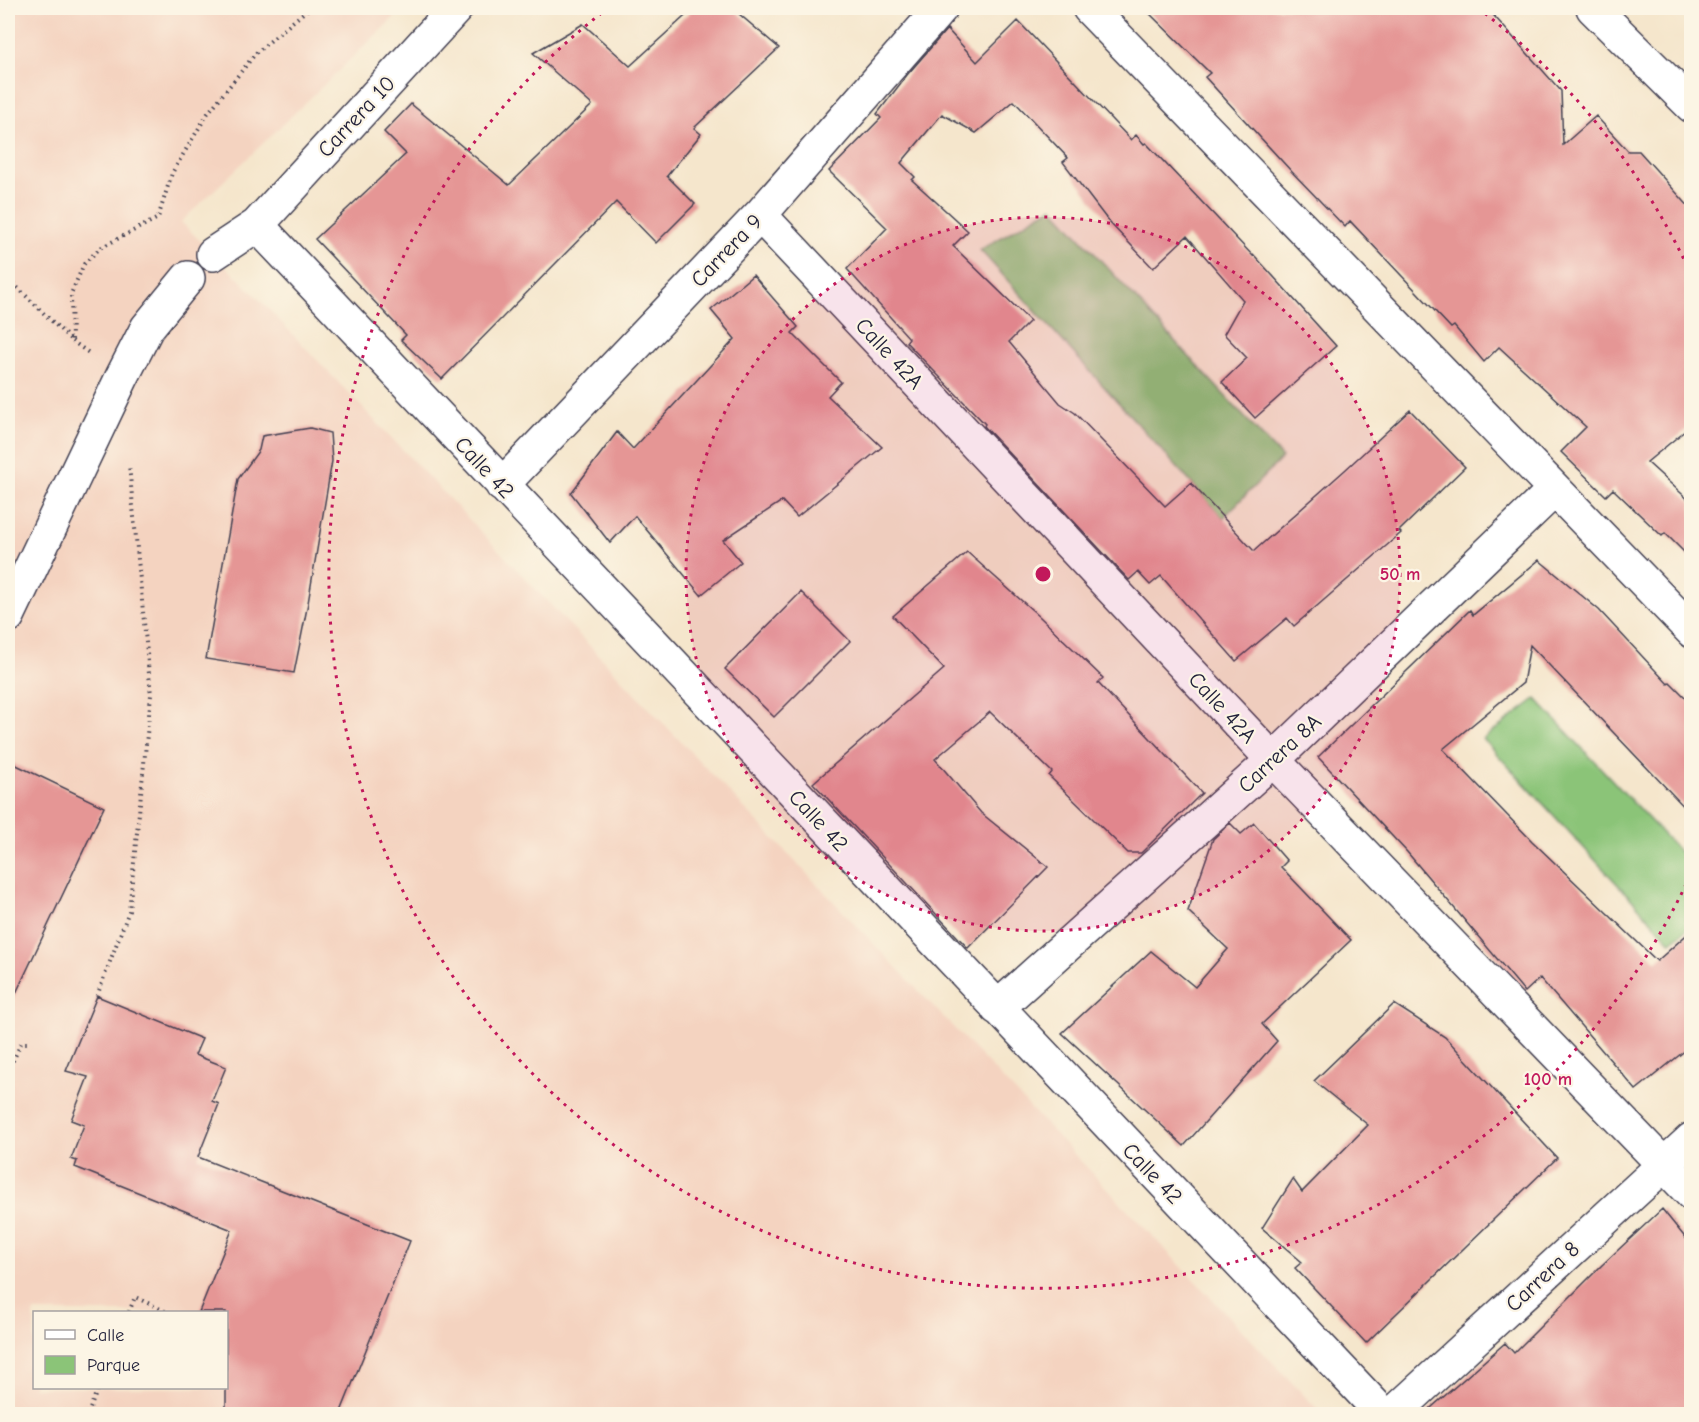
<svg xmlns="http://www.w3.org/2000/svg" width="1699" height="1422" viewBox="0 0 1699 1422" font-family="'Comic Neue',sans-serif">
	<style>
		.built { fill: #f4d3c0; fill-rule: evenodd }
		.green { fill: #8bc478; stroke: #56735a; stroke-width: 1.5 }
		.building { fill: #e59695 }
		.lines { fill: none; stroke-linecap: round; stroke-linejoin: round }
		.minor-casing { stroke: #423f51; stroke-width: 36 }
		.path { stroke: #423f51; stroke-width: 4; stroke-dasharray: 1.5 4.5; stroke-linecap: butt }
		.minor { stroke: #fff; stroke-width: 33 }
		.ring { fill: none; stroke: #c2185b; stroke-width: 3; stroke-dasharray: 3 6 }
		.labels { text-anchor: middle; stroke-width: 4.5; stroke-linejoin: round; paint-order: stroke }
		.street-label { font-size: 22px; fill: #22223b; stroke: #fcf5e5 }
		.centre { fill: #c2185b; stroke: #fcf5e5; stroke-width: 3 }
		.ring-label { font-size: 18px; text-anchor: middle; font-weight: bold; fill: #c2185b; stroke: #fcf5e5; stroke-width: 4.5; stroke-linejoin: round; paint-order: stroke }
	</style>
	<rect width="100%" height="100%" fill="#fcf5e5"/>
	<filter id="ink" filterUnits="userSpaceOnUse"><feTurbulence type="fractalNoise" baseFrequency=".0167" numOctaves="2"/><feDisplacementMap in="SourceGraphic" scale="12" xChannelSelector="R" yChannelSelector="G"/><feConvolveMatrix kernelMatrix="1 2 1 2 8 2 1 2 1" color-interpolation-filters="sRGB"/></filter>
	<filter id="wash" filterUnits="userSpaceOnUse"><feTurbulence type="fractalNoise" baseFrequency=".008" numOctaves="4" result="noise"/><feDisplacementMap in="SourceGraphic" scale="24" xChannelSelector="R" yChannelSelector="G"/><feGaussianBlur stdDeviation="1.35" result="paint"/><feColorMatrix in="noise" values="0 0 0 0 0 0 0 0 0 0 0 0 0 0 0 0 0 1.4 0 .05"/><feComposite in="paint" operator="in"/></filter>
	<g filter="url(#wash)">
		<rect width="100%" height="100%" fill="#f5e6cc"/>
		<path class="built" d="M 8,8 L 404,8 L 181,222 L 256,296 L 1322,1414 L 8,1414 ZM 34,1312 L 226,1312 L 226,1388 L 34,1388 Z"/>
		<path class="green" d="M 1052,207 L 1282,458 L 1223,518 L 980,250 Z
			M 1536,699 L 1691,864 L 1691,926 L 1671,942 L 1483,739 Z"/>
		<g id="blocks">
			<path class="building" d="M 694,8 L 732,8 L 779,48 L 694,128 L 701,134 L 667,176 L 695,204 L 656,243 L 616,202 L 442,379 L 401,340 L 406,335 L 315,239 L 406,154 L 384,132 L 411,104 L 509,185 L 592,105 L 533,53 L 583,24 L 630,66 Z
				M 1144,8 L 1487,8 L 1561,91 L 1563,145 L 1596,116 L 1628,151 L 1639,151 L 1692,210 L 1692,425 L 1647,462 L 1692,503 L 1692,560 L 1665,533 L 1662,536 L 1613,489 L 1606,496 L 1561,452 L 1586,427 L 1499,347 L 1484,362 L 1454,326 L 1451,328 L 1350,221 L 1345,227 L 1292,172 L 1205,77 L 1210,73 Z
				M 1018,21 L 1131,140 L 1136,135 L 1144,144 L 1146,143 L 1253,256 L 1254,255 L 1336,346 L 1255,418 L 1222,382 L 1247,358 L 1224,334 L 1243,300 L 1187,236 L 1153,268 L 1109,222 L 1063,162 L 1068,158 L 1014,101 L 976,133 L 942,114 L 901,163 L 915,177 L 912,180 L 968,231 L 953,246 L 1030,321 L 1009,342 L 1060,403 L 1075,413 L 1165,506 L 1191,483 L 1254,551 L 1345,470 L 1410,410 L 1465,467 L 1399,531 L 1401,533 L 1294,626 L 1287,618 L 1236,661 L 1161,576 L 1150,585 L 1138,572 L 1129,580 L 984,426 L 985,424 L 906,342 L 909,338 L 847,269 L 887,228 L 829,171 L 881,118 L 877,114 L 907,75 L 947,29 L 977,62 Z
				M 753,275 L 798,327 L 792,333 L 841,382 L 828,396 L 882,447 L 797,517 L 782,501 L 723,540 L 741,562 L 701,595 L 635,516 L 610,543 L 571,493 L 617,432 L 633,449 L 735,339 L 711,310 Z
				M 310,428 L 330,433 L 332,461 L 308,603 L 294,673 L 206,659 L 238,479 L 259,450 L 262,436 Z
				M 967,552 L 1040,617 L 1103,678 L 1098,683 L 1202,793 L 1141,853 L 1128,853 L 1049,776 L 1052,772 L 990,712 L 935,759 L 981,813 L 1048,867 L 968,948 L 813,783 L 944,669 L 893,616 Z
				M 1539,560 L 1599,610 L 1668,684 L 1670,682 L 1692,704 L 1692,815 L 1530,645 L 1523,683 L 1443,749 L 1532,841 L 1657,961 L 1692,930 L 1692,1045 L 1636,1090 L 1540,978 L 1525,992 L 1407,852 L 1318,757 L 1470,610 L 1473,615 Z
				M 801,592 L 850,641 L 774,717 L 725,669 Z
				M 8,761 L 104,807 L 8,1010 Z
				M 1230,823 L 1241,834 L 1254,823 L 1287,861 L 1281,867 L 1351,940 L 1262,1024 L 1277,1041 L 1184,1146 L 1062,1033 L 1151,951 L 1195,987 L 1228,949 L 1188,911 L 1213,839 Z
				M 97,996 L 202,1039 L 195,1055 L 226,1067 L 212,1101 L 219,1104 L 198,1157 L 410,1241 L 340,1414 L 226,1414 L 226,1312 L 199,1312 L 232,1230 L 75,1167 L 77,1161 L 71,1159 L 84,1125 L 71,1120 L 88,1077 L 66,1071 Z
				M 1394,1004 L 1445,1037 L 1557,1158 L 1366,1343 L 1295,1268 L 1302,1262 L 1262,1228 L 1293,1179 L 1302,1192 L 1368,1125 L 1314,1081 Z
				M 1662,1209 L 1692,1246 L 1692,1414 L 1424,1414 L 1505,1343 L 1514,1353 L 1602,1265 Z"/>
		</g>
	</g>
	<g filter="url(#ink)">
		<use href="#blocks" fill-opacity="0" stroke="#423f51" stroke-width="1.5"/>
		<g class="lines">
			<defs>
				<path id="minor" d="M 1089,8 L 1692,631
					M 1593,8 L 1692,106
					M 760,215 L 1273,760 L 1692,1194
					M 257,225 L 1383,1414
					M 213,254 L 257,225 L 456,8
					M 502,485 L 760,215 L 941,8
					M 8,616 L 122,377 L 147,328 L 188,278
					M 997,1008 L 1273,760 L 1554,490
					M 1393,1414 L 1692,1139"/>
			</defs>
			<use href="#minor" class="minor-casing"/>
			<path class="path" d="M 8,280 L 13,283 L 72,341 L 71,294 L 84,264 L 100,248 L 158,218 L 172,173 L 208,113 L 256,53 L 309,8
				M 72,341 L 89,353
				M 97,996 L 129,911 L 151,695 L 129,465
				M 8,1072 L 21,1043 L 31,1043
				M 129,1312 L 135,1297 L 167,1312
				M 88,1414 L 98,1388"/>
			<use href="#minor" class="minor"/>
		</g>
	</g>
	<circle cx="1043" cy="574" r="357" fill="#c2185b" fill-opacity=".12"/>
	<g class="ring">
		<circle cx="1043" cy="574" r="357"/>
		<path d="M1690 876A714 714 0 1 1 608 8M1478 8A714 714 0 0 1 1690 272"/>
	</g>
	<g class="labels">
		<g class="street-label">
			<text transform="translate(356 116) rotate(-47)" y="8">Carrera 10</text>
			<text transform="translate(726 250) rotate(-46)" y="8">Carrera 9</text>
			<text transform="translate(890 353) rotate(47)" y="8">Calle 42A</text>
			<text transform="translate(485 467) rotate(47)" y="8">Calle 42</text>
			<text transform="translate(1223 707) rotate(47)" y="8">Calle 42A</text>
			<text transform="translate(1279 753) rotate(-43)" y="8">Carrera 8A</text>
			<text transform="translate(819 820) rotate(47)" y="8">Calle 42</text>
			<text transform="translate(1153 1173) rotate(46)" y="8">Calle 42</text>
			<text transform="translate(1542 1276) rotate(-43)" y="8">Carrera 8</text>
		</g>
	</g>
	<circle cx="1043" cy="574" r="9" class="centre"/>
	<g class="ring-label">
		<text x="1400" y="580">50 m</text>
		<text x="1548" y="1085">100 m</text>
	</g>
	<rect width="1699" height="1422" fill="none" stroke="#fcf5e5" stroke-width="30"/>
	<rect x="33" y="1311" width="195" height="78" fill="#fcf5e5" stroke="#a5a1a1" stroke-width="1.5"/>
	<rect x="45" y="1330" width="30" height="9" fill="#ffffff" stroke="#a5a1a1" stroke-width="1.5"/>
	<text x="87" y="1341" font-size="18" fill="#22223b">Calle</text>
	<rect x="45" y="1356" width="30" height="18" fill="#8bc478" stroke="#a5a1a1" stroke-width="1.5"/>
	<text x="87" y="1371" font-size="18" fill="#22223b">Parque</text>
</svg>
